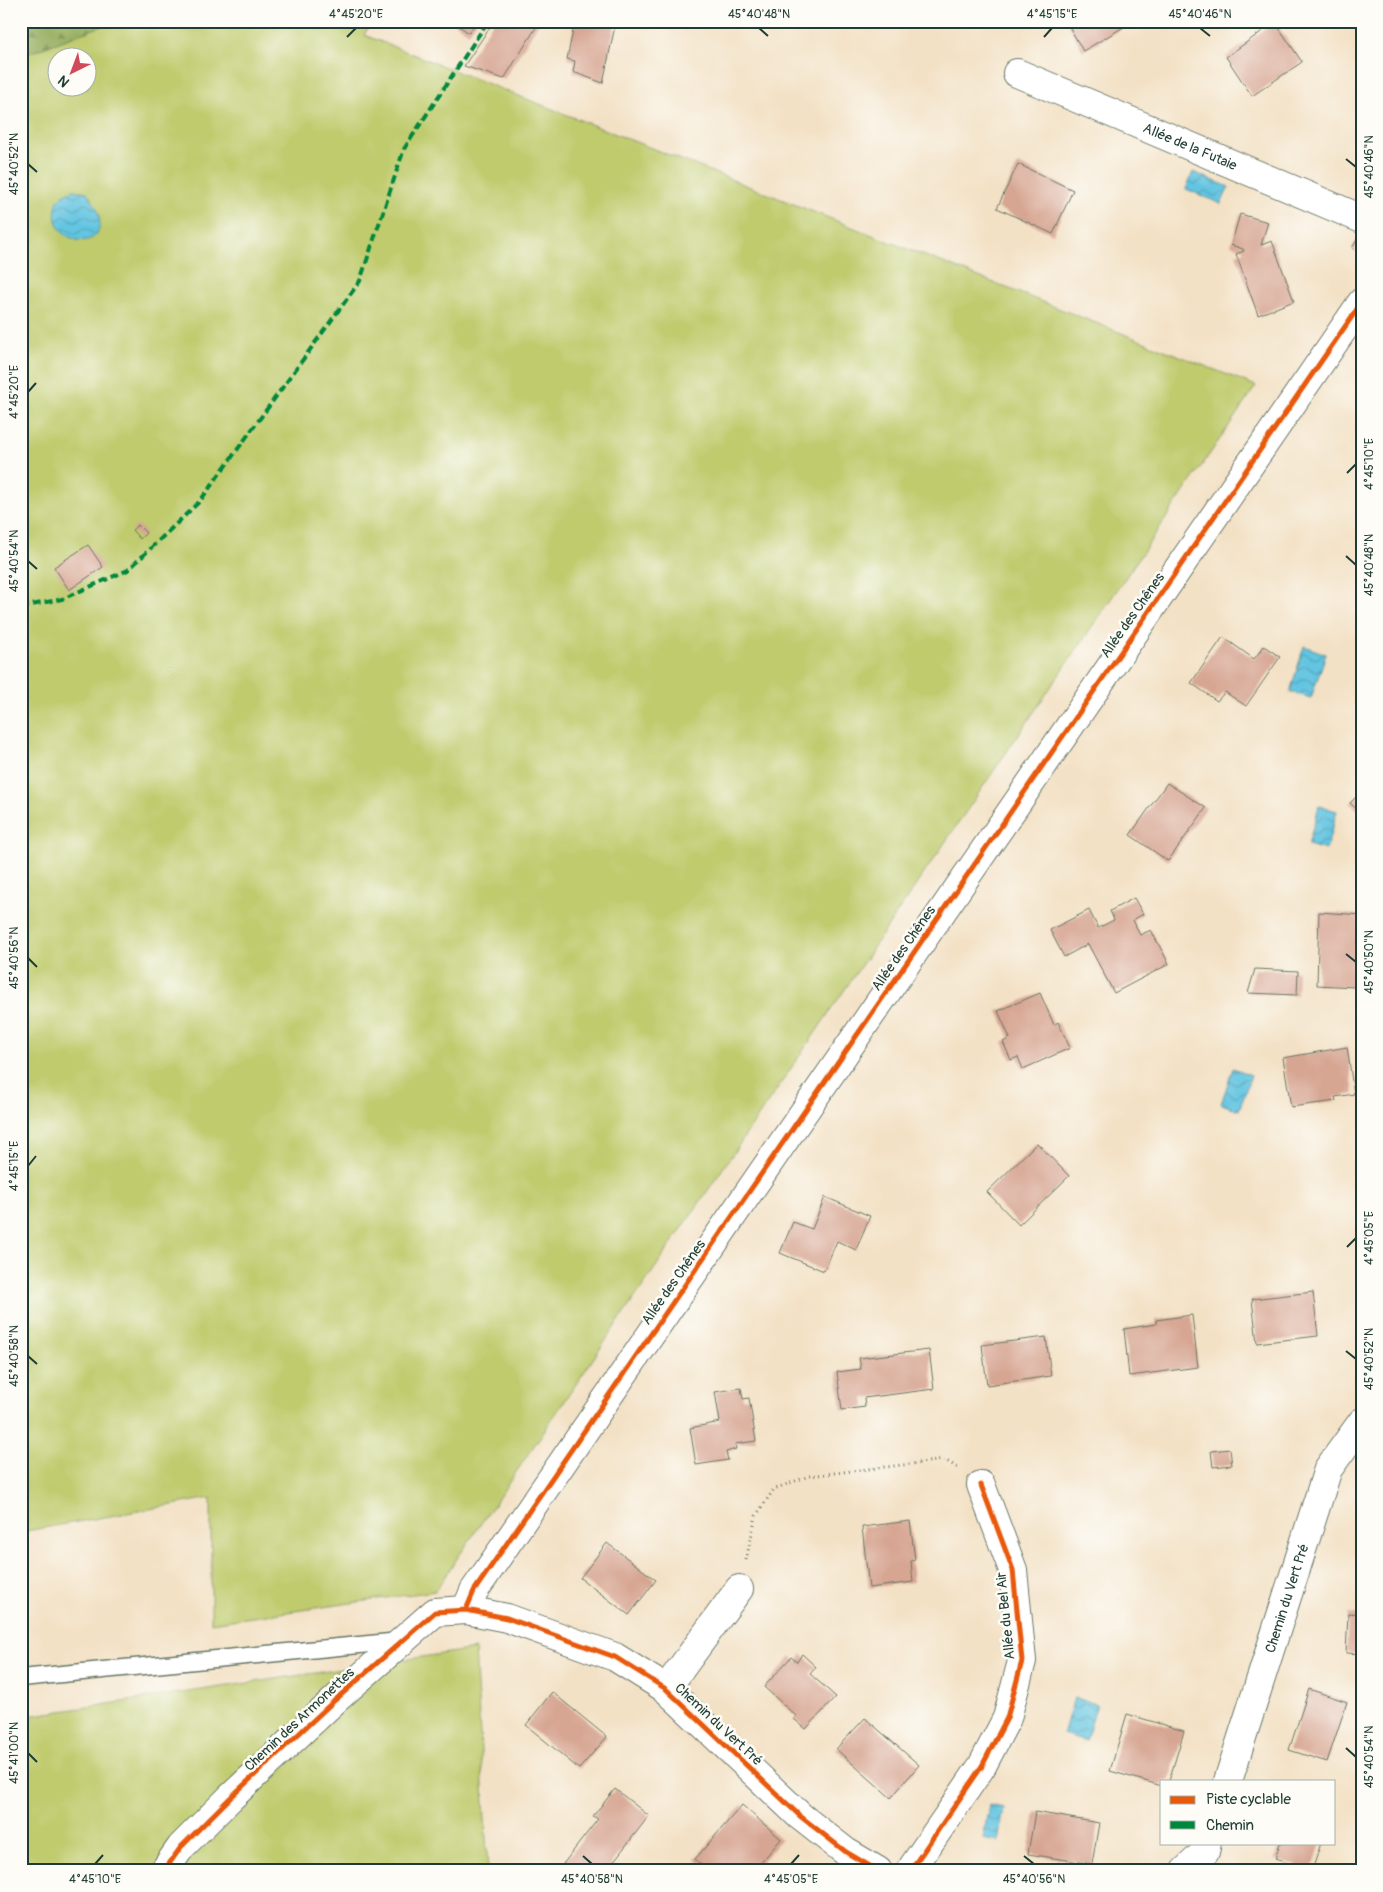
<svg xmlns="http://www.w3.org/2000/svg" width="1383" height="1892" viewBox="0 0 1383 1892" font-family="Pangolin,sans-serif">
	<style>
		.grass { fill: #bfcb6d; stroke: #6f8450; fill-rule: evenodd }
		.forest { fill: url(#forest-firs); stroke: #5b764a }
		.water { fill: url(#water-waves); stroke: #41818a }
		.building { fill: #d7a693 }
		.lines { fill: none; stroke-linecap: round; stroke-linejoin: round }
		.service-casing { stroke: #697667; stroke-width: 19 }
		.minor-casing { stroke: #697667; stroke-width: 30 }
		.path { stroke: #697667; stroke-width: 3; stroke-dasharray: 1 4; stroke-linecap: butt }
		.service { stroke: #fff; stroke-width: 16 }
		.minor { stroke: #fff; stroke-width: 28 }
		.quiet { stroke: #00873e; stroke-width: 4; stroke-dasharray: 8 4; stroke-linecap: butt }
		.cycleway-casing { stroke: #fdfcf7; stroke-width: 8 }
		.cycleway { stroke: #e8590c; stroke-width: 5 }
		.ticks { fill: none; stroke: #1f3d34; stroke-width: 2 }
		.labels { text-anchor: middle; stroke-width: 5; stroke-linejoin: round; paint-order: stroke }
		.street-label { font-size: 14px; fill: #1f3d34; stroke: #fdfcf7 }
		.neatline { fill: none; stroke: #1f3d34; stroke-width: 2 }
		.ticks-label { font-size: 12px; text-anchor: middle; fill: #1f3d34 }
	</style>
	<defs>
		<pattern id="forest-firs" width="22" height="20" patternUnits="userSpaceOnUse" patternTransform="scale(1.25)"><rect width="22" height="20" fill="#97af60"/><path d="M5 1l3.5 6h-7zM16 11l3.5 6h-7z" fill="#7b9050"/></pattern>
		<pattern id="water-waves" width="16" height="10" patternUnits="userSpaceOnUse" patternTransform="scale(1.25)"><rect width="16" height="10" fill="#63c5e1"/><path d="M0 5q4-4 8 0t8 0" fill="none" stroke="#51a1b7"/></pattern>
	</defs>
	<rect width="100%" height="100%" fill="#fdfcf7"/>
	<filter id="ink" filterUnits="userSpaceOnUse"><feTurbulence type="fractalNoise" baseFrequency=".02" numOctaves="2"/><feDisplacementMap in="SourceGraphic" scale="10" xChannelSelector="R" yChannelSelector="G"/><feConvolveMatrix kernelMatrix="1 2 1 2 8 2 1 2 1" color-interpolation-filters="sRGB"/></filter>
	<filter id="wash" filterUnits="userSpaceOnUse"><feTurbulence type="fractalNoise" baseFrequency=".0096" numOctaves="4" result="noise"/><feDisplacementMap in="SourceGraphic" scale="20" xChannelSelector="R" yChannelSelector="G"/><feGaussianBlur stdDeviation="1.12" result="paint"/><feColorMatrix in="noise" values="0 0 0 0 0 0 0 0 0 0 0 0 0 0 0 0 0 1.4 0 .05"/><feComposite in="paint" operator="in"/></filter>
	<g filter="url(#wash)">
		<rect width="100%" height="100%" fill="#f3e1c5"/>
		<path class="grass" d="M 115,21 L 372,21 L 364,35 L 1256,386 L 435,1591 L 211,1623 L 211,1498 L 21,1532 L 21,56 ZM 58,58 L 88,58 L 88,88 L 58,88 Z
			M 475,1649 L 488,1871 L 21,1871 L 21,1717 Z"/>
		<path class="forest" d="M 21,21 L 115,21 L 21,56 Z"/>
		<path class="water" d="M 1193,172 L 1229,187 L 1221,204 L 1186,189 Z
			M 74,190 L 87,192 C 91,199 98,208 99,216 C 107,255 48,244 56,207 C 58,197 65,193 74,190 Z
			M 1304,646 L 1326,654 L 1311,698 L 1290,692 Z
			M 1319,806 L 1337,811 L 1326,850 L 1308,845 Z
			M 1233,1068 L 1251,1075 L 1239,1110 L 1221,1104 Z
			M 1074,1698 L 1097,1704 L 1086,1741 L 1063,1734 Z
			M 989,1805 L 1004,1808 L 998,1842 L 983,1839 Z"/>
		<g id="blocks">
			<path class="building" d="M 452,21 L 477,21 L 469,33 Z
				M 494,21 L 540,21 L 504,79 L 464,66 Z
				M 575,21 L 616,21 L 603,83 L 573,72 L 575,61 L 567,59 Z
				M 1066,21 L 1134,21 L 1083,51 Z
				M 1275,22 L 1302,62 L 1252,96 L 1226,57 Z
				M 1018,164 L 1073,190 L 1053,234 L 997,208 Z
				M 1240,214 L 1268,222 L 1261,245 L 1272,241 L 1294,301 L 1258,315 L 1236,254 L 1244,251 L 1243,249 L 1231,245 Z
				M 1362,232 L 1362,254 L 1352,248 Z
				M 138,525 L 146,533 L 140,539 L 132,530 Z
				M 88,545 L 103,567 L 69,590 L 54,567 Z
				M 1223,637 L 1254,659 L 1264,646 L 1280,657 L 1246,706 L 1225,692 L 1217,701 L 1191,683 Z
				M 1167,783 L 1206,808 L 1168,861 L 1130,835 Z
				M 1362,791 L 1362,814 L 1350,803 Z
				M 1134,898 L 1143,914 L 1133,920 L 1140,935 L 1151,930 L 1169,964 L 1114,993 L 1088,944 L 1064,957 L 1050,930 L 1089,910 L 1098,928 L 1114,920 L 1110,911 Z
				M 1319,912 L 1362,915 L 1362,973 L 1355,973 L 1355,987 L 1317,985 Z
				M 1255,969 L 1298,971 L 1297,995 L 1248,993 Z
				M 1040,993 L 1054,1025 L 1058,1022 L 1070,1048 L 1023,1069 L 1018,1057 L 1011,1060 L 1003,1042 L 1010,1038 L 998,1011 Z
				M 1347,1047 L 1354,1094 L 1335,1097 L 1336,1101 L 1291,1107 L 1283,1058 Z
				M 1037,1143 L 1069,1176 L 1019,1225 L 987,1192 Z
				M 825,1197 L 870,1216 L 856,1250 L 837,1241 L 824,1271 L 780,1253 L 793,1222 L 812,1229 Z
				M 1313,1292 L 1318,1336 L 1257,1343 L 1252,1299 Z
				M 1192,1315 L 1198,1367 L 1129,1376 L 1124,1329 L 1156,1324 L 1156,1320 Z
				M 1046,1337 L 1051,1376 L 987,1385 L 982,1345 Z
				M 929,1350 L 934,1389 L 864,1398 L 865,1407 L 842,1410 L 837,1372 L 861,1369 L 859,1358 Z
				M 741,1388 L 743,1399 L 749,1398 L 756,1441 L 735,1444 L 736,1449 L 726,1452 L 728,1460 L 696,1465 L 690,1428 L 720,1422 L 715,1392 Z
				M 1230,1449 L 1232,1465 L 1213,1467 L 1211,1451 Z
				M 910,1521 L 915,1560 L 911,1561 L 913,1582 L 869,1588 L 862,1527 Z
				M 607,1543 L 656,1580 L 629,1615 L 580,1578 Z
				M 1348,1613 L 1362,1614 L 1362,1654 L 1346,1653 Z
				M 802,1654 L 816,1667 L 810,1674 L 836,1697 L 806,1729 L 794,1719 L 796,1716 L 764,1687 L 791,1657 L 797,1662 Z
				M 1309,1689 L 1347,1702 L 1327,1762 L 1289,1750 Z
				M 552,1692 L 607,1737 L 579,1769 L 526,1725 Z
				M 1127,1714 L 1184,1731 L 1169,1781 L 1162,1781 L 1162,1786 L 1110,1771 Z
				M 865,1718 L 919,1765 L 891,1798 L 836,1749 Z
				M 615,1789 L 649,1816 L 606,1871 L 571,1871 L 563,1864 L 598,1819 L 593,1816 Z
				M 742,1805 L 781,1839 L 754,1871 L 708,1871 L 695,1859 Z
				M 1035,1812 L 1099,1823 L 1092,1864 L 1028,1854 Z
				M 1280,1843 L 1321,1843 L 1312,1871 L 1275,1859 Z"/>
		</g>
	</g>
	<g filter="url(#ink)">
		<use href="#blocks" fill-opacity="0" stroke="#697667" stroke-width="1"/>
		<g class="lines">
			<defs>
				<path id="service" d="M 21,1678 L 400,1641"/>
				<g id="minor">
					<path id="s1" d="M 1017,73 L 1362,219"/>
					<path d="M 466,1610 L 474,1591 L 1362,302"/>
					<path d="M 666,1689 L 739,1589"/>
					<path id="s2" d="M 1228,1781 L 1328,1469 L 1362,1422"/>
					<path d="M 164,1871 L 181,1847 L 230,1798 L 335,1700 L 435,1612 L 466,1610 L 507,1618 L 615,1657 L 666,1689 L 800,1816 L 846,1852 L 878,1871"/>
					<path d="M 910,1871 L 982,1766 L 1007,1718 L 1022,1661 L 1013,1570 L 981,1485"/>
					<path d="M 1185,1871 L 1205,1852 L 1207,1843"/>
				</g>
			</defs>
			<use href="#service" class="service-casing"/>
			<use href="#minor" class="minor-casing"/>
			<path class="path" d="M 746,1560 L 756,1516 L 774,1489 L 809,1476 L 945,1460 L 958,1468"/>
			<use href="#service" class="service"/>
			<use href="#minor" class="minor"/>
			<path class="quiet" d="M 21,607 L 62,599 L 128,570 L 200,501 L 360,281 L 404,149 L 488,21"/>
			<defs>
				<path id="cycleway" d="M 466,1610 L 474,1591 L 1362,302
					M 164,1871 L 181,1847 L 230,1798 L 335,1700 L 435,1612 L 466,1610 L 507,1618 L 615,1657 L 666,1689 L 800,1816 L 846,1852 L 878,1871
					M 910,1871 L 982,1766 L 1007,1718 L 1022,1661 L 1013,1570 L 981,1485"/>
			</defs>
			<use href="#cycleway" class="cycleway-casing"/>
			<use href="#cycleway" class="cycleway"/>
		</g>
	</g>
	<path class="ticks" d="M 759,28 L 768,36M 1200,28 L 1210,36M 347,37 L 356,28M 1044,37 L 1052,28M 1346,159 L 1356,167M 28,164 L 37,172M 28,392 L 36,383M 1347,473 L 1356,464M 1346,556 L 1356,565M 28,561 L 37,569M 1346,954 L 1356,962M 28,958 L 37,967M 28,1166 L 36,1156M 1347,1247 L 1356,1238M 1346,1351 L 1356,1359M 28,1356 L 37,1364M 1346,1748 L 1356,1757M 28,1753 L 37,1762M 583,1856 L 592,1864M 1024,1856 L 1034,1864M 95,1864 L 103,1855M 791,1864 L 799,1855"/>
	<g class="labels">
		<g class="street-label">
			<text dy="5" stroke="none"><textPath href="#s1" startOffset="188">Allée de la Futaie</textPath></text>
			<text transform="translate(1132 615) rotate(-55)" y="5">Allée des Chênes</text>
			<text transform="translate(903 948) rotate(-55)" y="5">Allée des Chênes</text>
			<text transform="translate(673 1282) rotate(-55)" y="5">Allée des Chênes</text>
			<text dy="5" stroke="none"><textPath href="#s2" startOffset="192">Chemin du Vert Pré</textPath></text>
			<text transform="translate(1005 1616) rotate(-96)" y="5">Allée du Bel Air</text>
			<text transform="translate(299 1719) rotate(-43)" y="5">Chemin des Armonettes</text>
			<text transform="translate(719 1724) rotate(43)" y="5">Chemin du Vert Pré</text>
		</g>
	</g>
	<rect width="1383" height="1892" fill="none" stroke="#fdfcf7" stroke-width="55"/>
	<rect x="1160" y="1780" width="175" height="65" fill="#fdfcf7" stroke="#a4b0a9"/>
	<rect x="1170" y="1796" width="25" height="8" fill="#e8590c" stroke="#a4b0a9"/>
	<text x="1206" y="1804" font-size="15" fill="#1f3d34">Piste cyclable</text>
	<rect x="1170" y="1821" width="25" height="8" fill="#00873e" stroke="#a4b0a9"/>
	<text x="1206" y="1830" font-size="15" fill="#1f3d34">Chemin</text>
	<g transform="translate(72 72) rotate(222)"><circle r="24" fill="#fdfcf7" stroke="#a4b0a9"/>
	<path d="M0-4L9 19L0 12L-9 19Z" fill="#d1495b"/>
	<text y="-8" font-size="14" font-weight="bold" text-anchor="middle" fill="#1f3d34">N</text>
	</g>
	<rect x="28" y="28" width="1328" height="1836" class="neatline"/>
	<g class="ticks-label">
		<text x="356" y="18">4°45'20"E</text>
		<text x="759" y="18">45°40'48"N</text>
		<text x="1052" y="18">4°45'15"E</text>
		<text x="1200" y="18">45°40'46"N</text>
		<text transform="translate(14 164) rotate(-90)" y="4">45°40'52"N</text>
		<text transform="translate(1369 167) rotate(-90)" y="4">45°40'46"N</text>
		<text transform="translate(14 392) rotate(-90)" y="4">4°45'20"E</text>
		<text transform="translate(1369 464) rotate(-90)" y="4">4°45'10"E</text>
		<text transform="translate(14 561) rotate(-90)" y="4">45°40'54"N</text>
		<text transform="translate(1369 565) rotate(-90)" y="4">45°40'48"N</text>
		<text transform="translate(14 958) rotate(-90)" y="4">45°40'56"N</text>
		<text transform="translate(1369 962) rotate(-90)" y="4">45°40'50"N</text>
		<text transform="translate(14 1166) rotate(-90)" y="4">4°45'15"E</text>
		<text transform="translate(1369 1238) rotate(-90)" y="4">4°45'05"E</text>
		<text transform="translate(14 1356) rotate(-90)" y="4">45°40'58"N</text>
		<text transform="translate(1369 1359) rotate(-90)" y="4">45°40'52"N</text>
		<text transform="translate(14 1753) rotate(-90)" y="4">45°41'00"N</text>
		<text transform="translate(1369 1757) rotate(-90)" y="4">45°40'54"N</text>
		<text x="95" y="1883">4°45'10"E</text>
		<text x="592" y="1883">45°40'58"N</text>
		<text x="791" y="1883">4°45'05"E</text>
		<text x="1034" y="1883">45°40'56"N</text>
	</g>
</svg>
